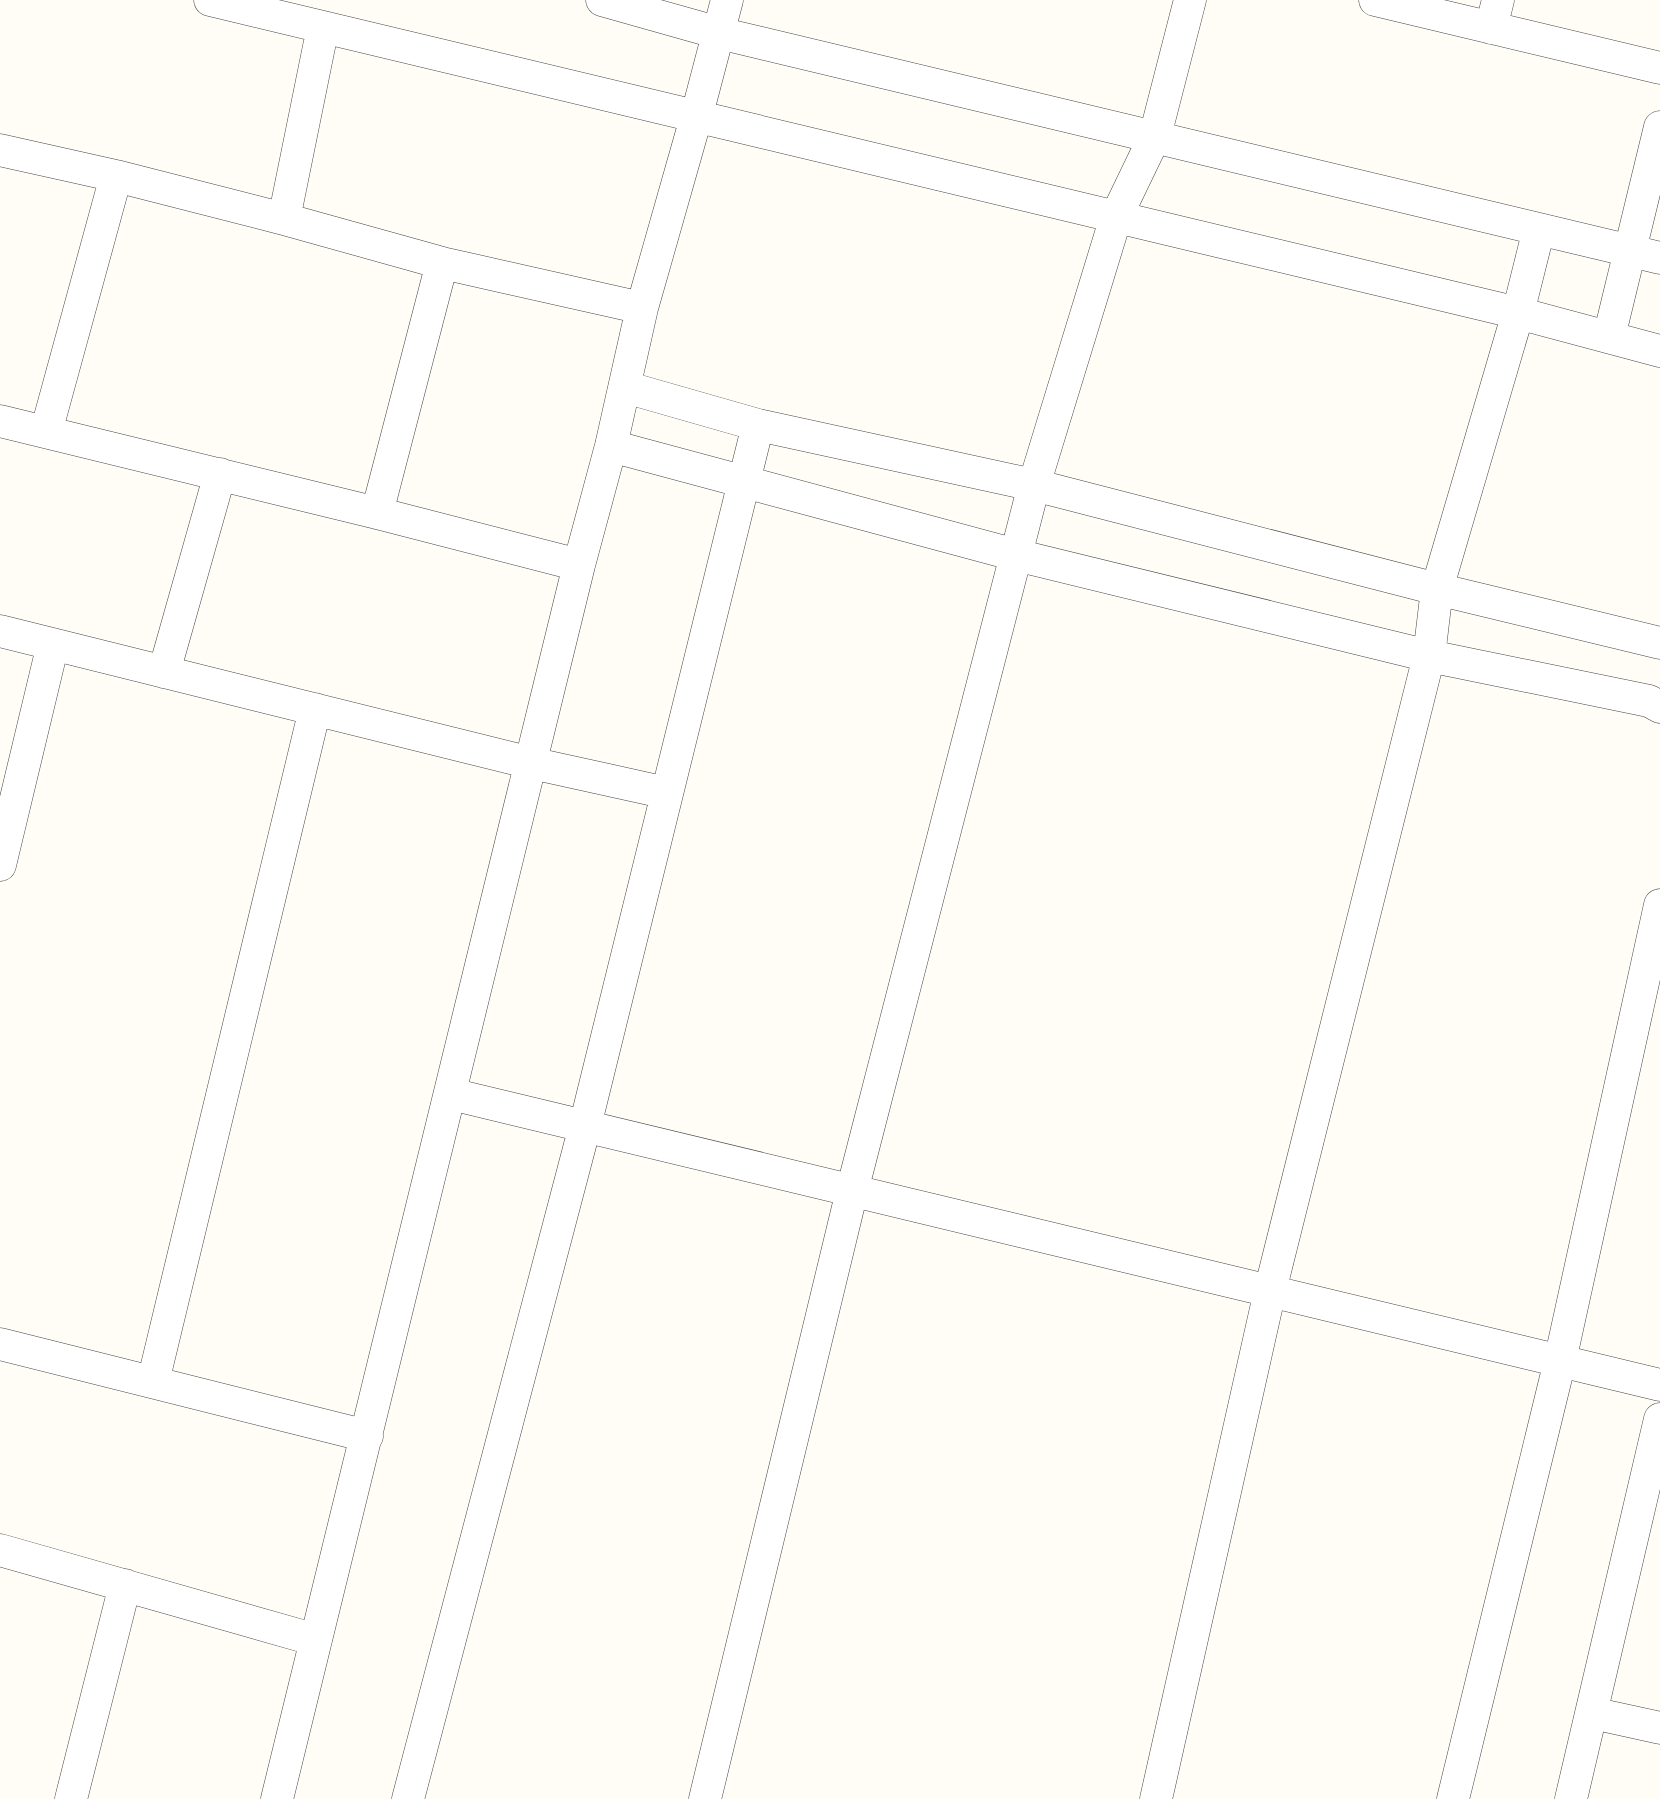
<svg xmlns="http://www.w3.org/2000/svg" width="1660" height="1799" viewBox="0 0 1660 1799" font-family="Lora,serif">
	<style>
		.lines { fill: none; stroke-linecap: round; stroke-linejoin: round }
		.minor-casing { stroke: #444; stroke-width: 33 }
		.minor { stroke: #fff; stroke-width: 32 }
	</style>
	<rect width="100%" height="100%" fill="#fffdf5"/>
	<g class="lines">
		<defs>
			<path id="minor" d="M 210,0 L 1518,313 L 1660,351
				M 602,0 L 719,33 L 1660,258
				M 1375,0 L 1660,68
				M 1491,28 L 1498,0
				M 0,150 L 116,176 L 284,219 L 442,263 L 642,308
				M 284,219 L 323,27
				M 1609,337 L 1660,127
				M 625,387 L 758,425 L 1034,485 L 1437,589 L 1660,643
				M 0,421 L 377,513 L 579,565
				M 46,432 L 116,176
				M 611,446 L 1016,555 L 1429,656 L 1649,701 L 1660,707
				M 377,513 L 442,263
				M 0,631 L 531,763 L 667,793
				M 164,672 L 220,474
				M 0,865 L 53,644
				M 451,1094 L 1660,1385
				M 0,1344 L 367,1436
				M 153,1382 L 315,709
				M 0,1550 L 316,1640
				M 1592,1713 L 1660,1728
				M 71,1799 L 125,1585
				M 277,1799 L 579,565 L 611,446 L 642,308 L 696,118 L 727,0
				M 408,1799 L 585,1126 L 758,425
				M 705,1799 L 852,1191 L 1034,485 L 1116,217 L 1155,136 L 1190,0
				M 1156,1799 L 1270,1291 L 1429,656 L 1437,589 L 1518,313 L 1539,229
				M 1453,1799 L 1560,1361 L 1660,905
				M 1571,1799 L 1660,1419"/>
		</defs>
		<use href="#minor" class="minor-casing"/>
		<use href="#minor" class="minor"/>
	</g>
</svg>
